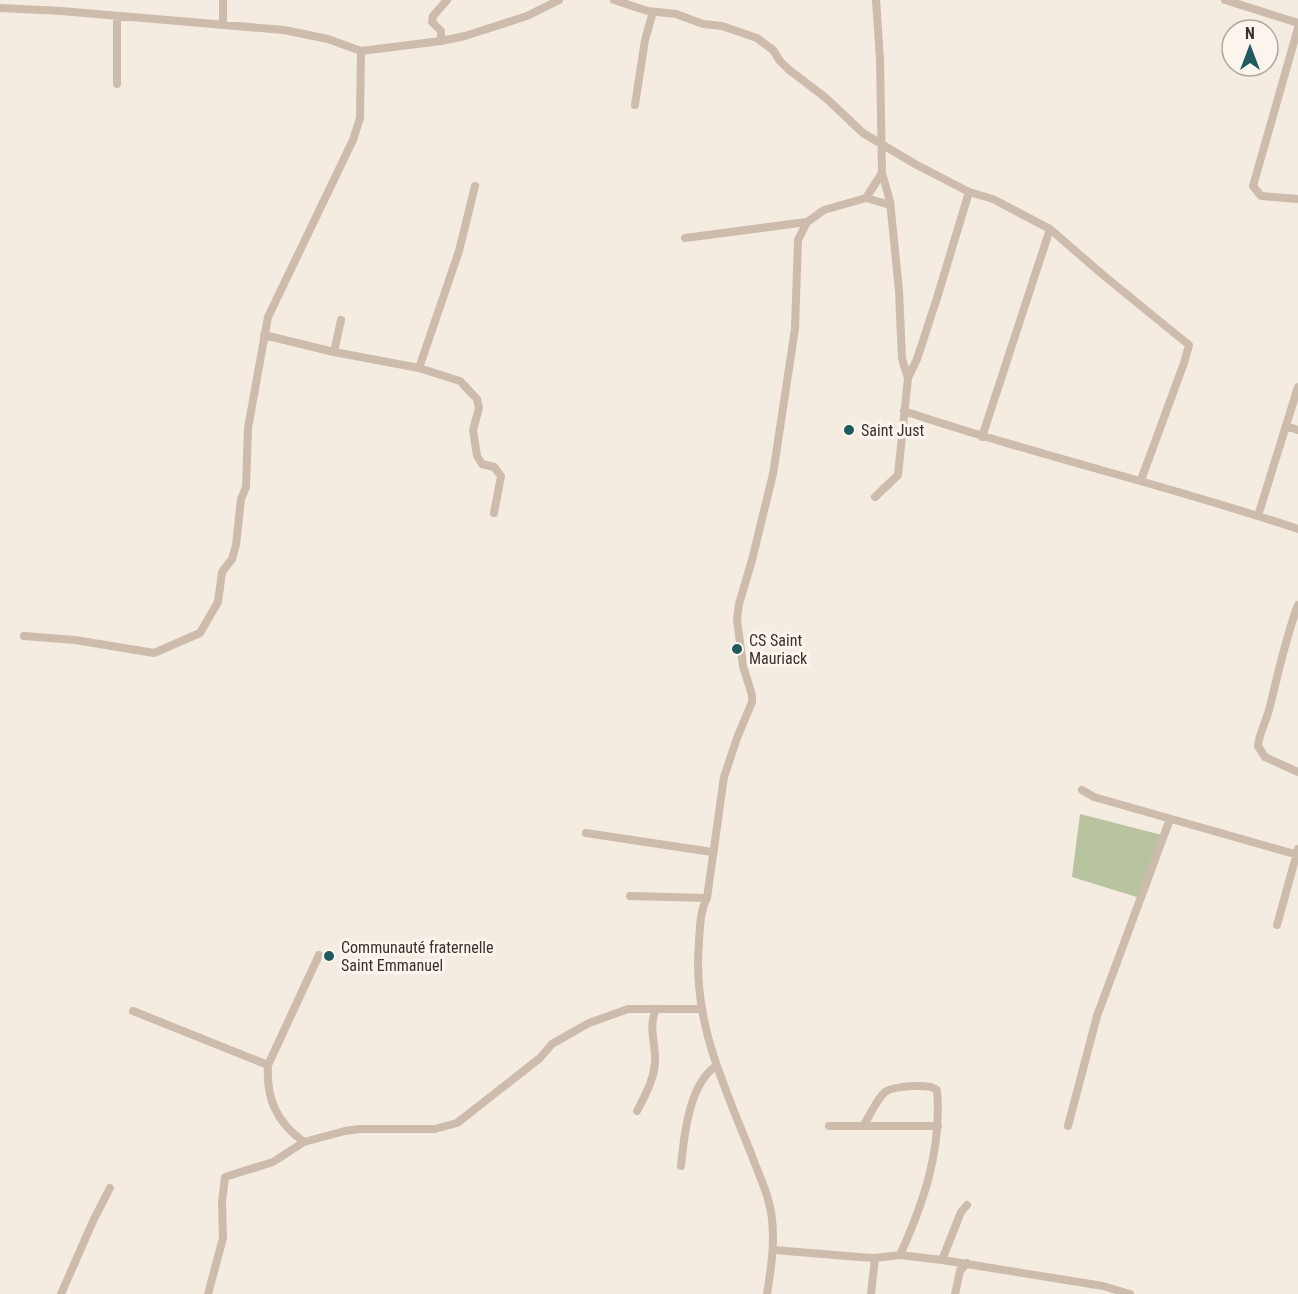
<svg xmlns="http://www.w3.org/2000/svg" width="1298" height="1294" viewBox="0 0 1298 1294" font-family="'Roboto Condensed',sans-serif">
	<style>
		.green { fill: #b8c4a0 }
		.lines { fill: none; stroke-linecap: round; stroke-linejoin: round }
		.minor { stroke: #cdbbac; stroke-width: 8 }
		.poi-dot { fill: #1f5a5e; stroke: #fbf5ee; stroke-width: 2 }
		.labels { text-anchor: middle; stroke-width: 6; stroke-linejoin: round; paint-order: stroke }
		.poi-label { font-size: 16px; fill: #3b302b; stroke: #fbf5ee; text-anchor: start }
	</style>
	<rect width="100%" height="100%" fill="#f4ebe1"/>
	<path class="green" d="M 1080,814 L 1162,835 L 1140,898 L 1072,877 Z"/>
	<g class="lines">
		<path class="minor" d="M 223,0 L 223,25
			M 614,0 L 648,11 L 676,14 L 703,24 L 722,26 L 757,38 L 773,50 L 780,61 L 788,69 L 826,98 L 863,133 L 915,164 L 969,192 L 993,199 L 1050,229 L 1103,275 L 1189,345 L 1184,363 L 1141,480
			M 876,0 L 880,59 L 882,173 L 890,201 L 899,291 L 902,359 L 908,378
			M 1225,0 L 1298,23
			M 0,8 L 61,11 L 284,30 L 328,39 L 361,51 L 441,41 L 465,36 L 527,16 L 559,0
			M 1298,28 L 1253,186 L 1261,196 L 1298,199
			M 441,41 L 441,31 L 432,22 L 433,16 L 447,0
			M 117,84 L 117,16
			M 635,105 L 645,40 L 653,12
			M 866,198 L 882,173
			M 685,238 L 807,222 L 824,210 L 866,198 L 890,205
			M 264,335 L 334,352 L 419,368 L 460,381 L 477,399 L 479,408 L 473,430 L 477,456 L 482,464 L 494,467 L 501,476 L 494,513
			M 334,352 L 341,320
			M 419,368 L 459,251 L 475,186
			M 904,411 C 1034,455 1168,485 1298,529
			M 1286,426 L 1298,430
			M 982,437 L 1050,229
			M 875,497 L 898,475 L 908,378 L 917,359 L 937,298 L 969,192
			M 1258,516 L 1298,387
			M 1298,605 C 1285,639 1278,675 1269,710 C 1266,722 1259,733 1258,746 L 1265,757 L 1298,772
			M 24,636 L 75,640 L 154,653 L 200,633 L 218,602 L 222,572 L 232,559 L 236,545 L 241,499 L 246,487 L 248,428 L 268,317 L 353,140 L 360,118 L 361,51
			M 1082,790 L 1094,797 L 1298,855
			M 586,833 L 712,852
			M 630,896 L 707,898
			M 1277,925 L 1298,849
			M 133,1011 L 268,1065
			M 637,1111 C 646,1094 656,1076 655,1056 C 654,1039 649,1025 656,1009
			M 829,1126 L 938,1126
			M 863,1126 C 870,1116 876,1100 885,1092 C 894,1086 930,1083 937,1090 C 942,1149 924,1202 900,1255
			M 1068,1126 L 1097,1016 L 1170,819
			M 304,1142 C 276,1122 266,1098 268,1065 L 319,955
			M 681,1166 C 684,1136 689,1084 716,1066
			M 774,1250 L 859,1257 L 875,1258 L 900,1255 L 942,1260 L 1103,1286 L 1130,1294
			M 942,1260 L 961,1212 L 967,1205
			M 61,1294 L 94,1219 L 110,1188
			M 208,1294 L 223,1238 L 222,1202 L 225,1177 L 273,1162 L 304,1142 L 345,1131 L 359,1129 L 435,1129 L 457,1123 L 540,1058 L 552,1044 L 589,1023 L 628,1009 L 700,1009
			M 767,1294 C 772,1264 777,1229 768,1199 C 764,1185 757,1170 752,1156 C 724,1085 692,1021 699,942 C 700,927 700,911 707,898 L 724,777 L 737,738 L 752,702 L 752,695 L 743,666 L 737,619 L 739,604 L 752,560 L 773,474 L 795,329 L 798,240 L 807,222
			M 871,1294 L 875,1258
			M 955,1294 L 960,1271 L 967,1263"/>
	</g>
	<g class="poi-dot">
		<circle cx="849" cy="430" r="6"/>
		<circle cx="737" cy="649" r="6"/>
		<circle cx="329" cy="956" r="6"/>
	</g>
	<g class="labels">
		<g class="poi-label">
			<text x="861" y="436">Saint Just</text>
			<text x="749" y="646">CS Saint<tspan x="749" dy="18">Mauriack</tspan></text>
			<text x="341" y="953">Communauté fraternelle<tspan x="341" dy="18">Saint Emmanuel</tspan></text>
		</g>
	</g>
	<g transform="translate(1250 48)"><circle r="28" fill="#fbf5ee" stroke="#aea6a0" stroke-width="1.5"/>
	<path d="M0-4.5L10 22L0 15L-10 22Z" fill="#1f5a5e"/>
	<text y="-9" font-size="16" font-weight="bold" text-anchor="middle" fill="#3b302b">N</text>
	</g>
</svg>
